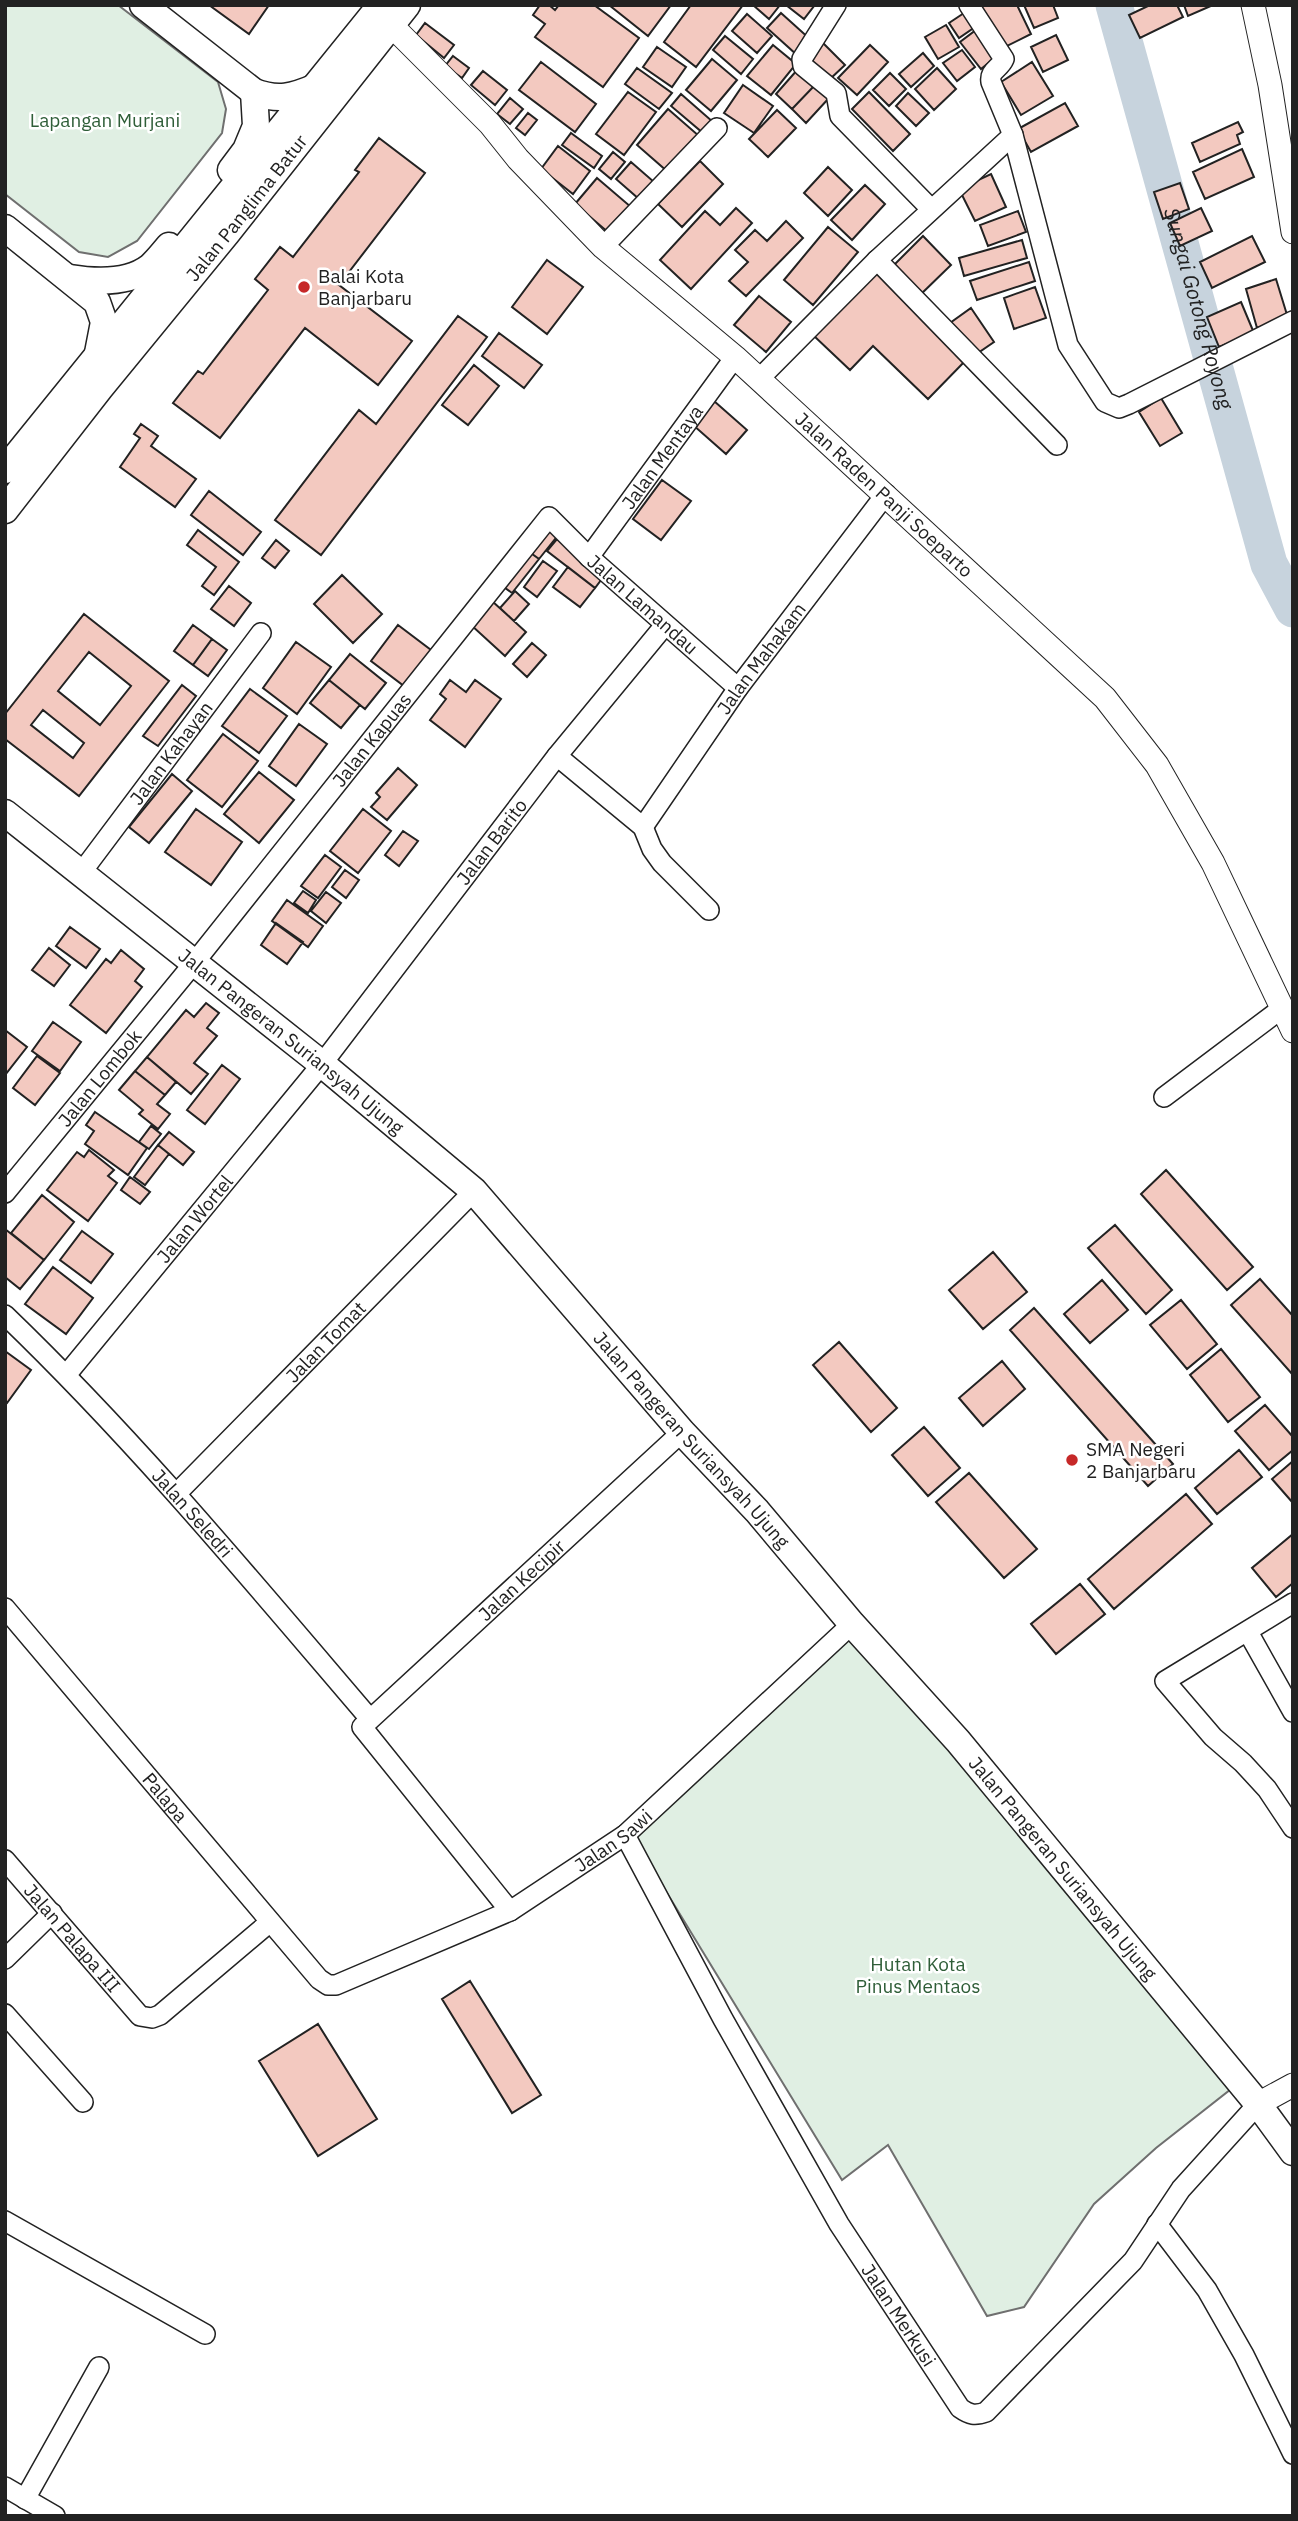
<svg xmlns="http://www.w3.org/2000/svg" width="1298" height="2521" viewBox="0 0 1298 2521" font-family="'IBM Plex Sans',sans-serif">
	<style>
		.green { fill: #e0efe3; stroke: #6f6f6f; stroke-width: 2 }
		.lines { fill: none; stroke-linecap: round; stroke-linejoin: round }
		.river { stroke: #c7d3dd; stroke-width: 37 }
		.building { fill: #f3c9c0; stroke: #222; stroke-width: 2; fill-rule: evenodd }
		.minor-casing { stroke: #222; stroke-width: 22 }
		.tertiary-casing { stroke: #222; stroke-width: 25 }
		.secondary-casing { stroke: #222; stroke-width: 29 }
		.minor { stroke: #fff; stroke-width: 19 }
		.tertiary { stroke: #fff; stroke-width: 23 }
		.secondary { stroke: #fff; stroke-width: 26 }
		.poi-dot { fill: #c62828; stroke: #fff; stroke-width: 2.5 }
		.labels { text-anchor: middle; stroke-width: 5; stroke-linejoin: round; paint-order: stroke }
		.park-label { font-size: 19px; fill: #2f5e38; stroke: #fff }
		.street-label { font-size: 19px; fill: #222; stroke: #fff }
		.poi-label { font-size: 19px; fill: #222; stroke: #fff; text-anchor: start }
		.water-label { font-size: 21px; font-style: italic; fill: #222; stroke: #fff }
	</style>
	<rect width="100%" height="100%" fill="#fff"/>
	<path class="green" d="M 5,5 L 118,5 L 218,82 L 226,109 L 222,133 L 137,241 L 108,257 L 79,252 L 5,194 Z
		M 850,1633 L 994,1794 L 1231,2089 L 1156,2148 L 1094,2204 L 1024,2307 L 987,2316 L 888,2145 L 842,2180 L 631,1834 Z"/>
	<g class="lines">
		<path class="river" id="s1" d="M 1114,5 L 1269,564 L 1293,609"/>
	</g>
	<path class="building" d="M 209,5 L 269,5 L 249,34 Z
		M 540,5 L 549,5 L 555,10 L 559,5 L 594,5 L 639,38 L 603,87 L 535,37 L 545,24 L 533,15 Z
		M 609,5 L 671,5 L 648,36 Z
		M 691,5 L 743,5 L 696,67 L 664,42 Z
		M 753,5 L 780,5 L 769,19 Z
		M 786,5 L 813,5 L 814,6 L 804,19 Z
		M 979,5 L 1017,5 L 1031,34 L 1001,49 Z
		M 1024,5 L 1053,5 L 1058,18 L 1034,28 Z
		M 1150,5 L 1177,5 L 1183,17 L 1140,38 L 1129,15 Z
		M 1184,5 L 1213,5 L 1188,16 Z
		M 781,13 L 811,40 L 797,55 L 767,28 Z
		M 964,13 L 975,27 L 959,38 L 949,23 Z
		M 747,14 L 772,36 L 757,53 L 732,31 Z
		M 425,23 L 454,45 L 444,58 L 416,35 Z
		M 946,25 L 959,47 L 938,59 L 925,37 Z
		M 976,30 L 997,56 L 981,69 L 960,42 Z
		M 1056,35 L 1068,60 L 1043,72 L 1031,47 Z
		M 725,36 L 753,59 L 741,74 L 713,50 Z
		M 822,42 L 845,65 L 830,79 L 807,56 Z
		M 773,45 L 796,64 L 771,95 L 747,76 Z
		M 870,45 L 888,62 L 857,95 L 838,78 Z
		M 657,47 L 686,67 L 672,87 L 643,67 Z
		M 962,50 L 975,67 L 957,81 L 943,63 Z
		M 923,53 L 934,66 L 911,87 L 899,74 Z
		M 453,56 L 469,68 L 462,78 L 445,66 Z
		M 712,59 L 737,80 L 711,111 L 686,90 Z
		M 541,62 L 596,104 L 575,132 L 519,90 Z
		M 1032,62 L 1053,96 L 1021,115 L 1001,82 Z
		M 637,68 L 672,93 L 659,109 L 625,84 Z
		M 937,68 L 956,89 L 934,110 L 915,89 Z
		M 798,69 L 815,85 L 792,109 L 776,94 Z
		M 483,71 L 507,90 L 495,105 L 471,85 Z
		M 890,73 L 906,89 L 889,106 L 873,90 Z
		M 743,85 L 773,106 L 754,133 L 724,113 Z
		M 815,85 L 829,98 L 806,123 L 792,109 Z
		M 628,92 L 656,112 L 624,155 L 596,134 Z
		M 869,92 L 910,134 L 893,151 L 852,109 Z
		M 908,93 L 929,113 L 916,126 L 896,106 Z
		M 681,94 L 713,122 L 703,133 L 671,106 Z
		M 510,98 L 523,109 L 510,124 L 497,114 Z
		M 1065,103 L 1078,126 L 1031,152 L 1018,129 Z
		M 668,109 L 699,136 L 668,172 L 637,145 Z
		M 777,110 L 796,128 L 768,157 L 749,139 Z
		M 528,113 L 537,120 L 525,135 L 516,128 Z
		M 1238,122 L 1243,132 L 1237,135 L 1240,144 L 1200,162 L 1192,143 Z
		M 571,133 L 602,156 L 594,168 L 562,145 Z
		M 379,138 L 425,173 L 339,285 L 412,341 L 378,385 L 305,328 L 220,438 L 173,403 L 198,371 L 203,374 L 268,290 L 255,279 L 280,247 L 293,257 L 359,172 L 355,170 Z
		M 558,146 L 590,171 L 573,194 L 541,169 Z
		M 1242,149 L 1254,177 L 1205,199 L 1193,172 Z
		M 613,152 L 625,162 L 611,179 L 599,169 Z
		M 700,161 L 723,184 L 682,227 L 658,204 Z
		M 631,162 L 654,182 L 639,199 L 616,179 Z
		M 828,167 L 852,190 L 828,216 L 804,193 Z
		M 991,174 L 1006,207 L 975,221 L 959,189 Z
		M 597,178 L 631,207 L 609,233 L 575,204 Z
		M 1180,183 L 1189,209 L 1163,219 L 1154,192 Z
		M 865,185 L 885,204 L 852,240 L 831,220 Z
		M 736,208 L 752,223 L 691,289 L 660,260 L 705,211 L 720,225 Z
		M 1201,208 L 1212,231 L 1180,246 L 1170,223 Z
		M 1018,211 L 1026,232 L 988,246 L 980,225 Z
		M 786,221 L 803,238 L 746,296 L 729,281 L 748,262 L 735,250 L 755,230 L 767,241 Z
		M 828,227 L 858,252 L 813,305 L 784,280 Z
		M 923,236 L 951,265 L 918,297 L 890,269 Z
		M 1252,236 L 1265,262 L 1212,288 L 1200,262 Z
		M 1022,240 L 1027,258 L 964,276 L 959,258 Z
		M 547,260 L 583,287 L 547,334 L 512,307 Z
		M 1029,262 L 1035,281 L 977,300 L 970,281 Z
		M 879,270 L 969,357 L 928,399 L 873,346 L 850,370 L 814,336 Z
		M 1276,279 L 1288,318 L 1257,328 L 1246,289 Z
		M 1035,287 L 1046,318 L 1014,329 L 1004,298 Z
		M 759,296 L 791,322 L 766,352 L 734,325 Z
		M 1241,302 L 1254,333 L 1219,347 L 1207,317 Z
		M 971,308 L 994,342 L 972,357 L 950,323 Z
		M 458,316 L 487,337 L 321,555 L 275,520 L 359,410 L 376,424 Z
		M 499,333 L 542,365 L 524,388 L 482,356 Z
		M 474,365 L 499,386 L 468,425 L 442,405 Z
		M 1161,398 L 1182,433 L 1160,446 L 1139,412 Z
		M 714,401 L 747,430 L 726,454 L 693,425 Z
		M 141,424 L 158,436 L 151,446 L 196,479 L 175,507 L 120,467 L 140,438 L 134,434 Z
		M 662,480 L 691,501 L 661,540 L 633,519 Z
		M 209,491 L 261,532 L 243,555 L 191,515 Z
		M 548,525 L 559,534 L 539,559 L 528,551 Z
		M 198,530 L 239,562 L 214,595 L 202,586 L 216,567 L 187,545 Z
		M 557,539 L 604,576 L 595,588 L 547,551 Z
		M 276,540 L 289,551 L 275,568 L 262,558 Z
		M 528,551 L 539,559 L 512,593 L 501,585 Z
		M 543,561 L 557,571 L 537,597 L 524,587 Z
		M 568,567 L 595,588 L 580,607 L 553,587 Z
		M 342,575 L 382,614 L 353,643 L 314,604 Z
		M 229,586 L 251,603 L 234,626 L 211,609 Z
		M 515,591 L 529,604 L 514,621 L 500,608 Z
		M 492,601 L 526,632 L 505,656 L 471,625 Z
		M 84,614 L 169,681 L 79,796 L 5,739 L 5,714 ZM 89,652 L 131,686 L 100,725 L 58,691 ZM 43,710 L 84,743 L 73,758 L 31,725 Z
		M 193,625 L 212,639 L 193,665 L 174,651 Z
		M 398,625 L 431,650 L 404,686 L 371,661 Z
		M 212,639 L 227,650 L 208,676 L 193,665 Z
		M 296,642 L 331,667 L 297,714 L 263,688 Z
		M 532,643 L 546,655 L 527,677 L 513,664 Z
		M 350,654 L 386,683 L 365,709 L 329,680 Z
		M 329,680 L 360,705 L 341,728 L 310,703 Z
		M 450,680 L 466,692 L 475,680 L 501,699 L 465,747 L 430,720 L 446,699 L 440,694 Z
		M 182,685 L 196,696 L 158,746 L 143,736 Z
		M 250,689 L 287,716 L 259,753 L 222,726 Z
		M 299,724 L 327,744 L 296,786 L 269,766 Z
		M 223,734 L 258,761 L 222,807 L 187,780 Z
		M 398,768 L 417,785 L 387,820 L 371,807 L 380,797 L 376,793 Z
		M 259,772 L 294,800 L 259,843 L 224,814 Z
		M 172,774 L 192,791 L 149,843 L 129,827 Z
		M 196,809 L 242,842 L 211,885 L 165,852 Z
		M 363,809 L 391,831 L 358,873 L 330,851 Z
		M 403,831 L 418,841 L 399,866 L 385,855 Z
		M 325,855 L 341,867 L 318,898 L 301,886 Z
		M 345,870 L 359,880 L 346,898 L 332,887 Z
		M 303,891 L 316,900 L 308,913 L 294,903 Z
		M 326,892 L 341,903 L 326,923 L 311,911 Z
		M 287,900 L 323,926 L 308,947 L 272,921 Z
		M 276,923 L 303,942 L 287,964 L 261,945 Z
		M 70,927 L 100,949 L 86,968 L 56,946 Z
		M 49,948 L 70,965 L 54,986 L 32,970 Z
		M 121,950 L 144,969 L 135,981 L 142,987 L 106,1033 L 70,1005 L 106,959 L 111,963 Z
		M 206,1003 L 219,1013 L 207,1028 L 217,1036 L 194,1063 L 208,1074 L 191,1094 L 147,1057 L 186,1010 L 194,1017 Z
		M 53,1022 L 81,1042 L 60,1071 L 32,1051 Z
		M 5,1030 L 27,1047 L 5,1075 Z
		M 37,1056 L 60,1073 L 35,1105 L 13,1088 Z
		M 147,1057 L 176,1082 L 165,1095 L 135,1071 Z
		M 222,1065 L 240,1079 L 205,1124 L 187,1110 Z
		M 135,1071 L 165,1095 L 157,1104 L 170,1114 L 158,1129 L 139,1114 L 143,1110 L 119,1090 Z
		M 95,1112 L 147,1148 L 128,1175 L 85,1144 L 94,1131 L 86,1125 Z
		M 151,1126 L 161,1134 L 149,1149 L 139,1142 Z
		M 169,1132 L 194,1152 L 183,1165 L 158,1145 Z
		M 158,1145 L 169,1154 L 145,1185 L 134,1177 Z
		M 89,1150 L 114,1170 L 108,1176 L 117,1183 L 88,1221 L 47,1190 L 77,1152 L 84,1157 Z
		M 1166,1170 L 1253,1267 L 1227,1290 L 1141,1194 Z
		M 130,1177 L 150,1192 L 140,1204 L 121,1190 Z
		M 42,1195 L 74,1222 L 44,1260 L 11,1233 Z
		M 1115,1225 L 1172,1290 L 1146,1314 L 1088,1248 Z
		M 5,1229 L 44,1260 L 20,1289 L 5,1277 Z
		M 82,1231 L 113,1254 L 91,1283 L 60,1260 Z
		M 993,1252 L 1027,1292 L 983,1329 L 949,1290 Z
		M 53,1267 L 93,1298 L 66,1334 L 25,1304 Z
		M 1260,1279 L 1293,1316 L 1293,1375 L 1231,1305 Z
		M 1102,1280 L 1128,1310 L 1090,1343 L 1064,1314 Z
		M 1181,1300 L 1217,1344 L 1187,1369 L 1150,1325 Z
		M 1034,1308 L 1173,1464 L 1148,1486 L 1010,1330 Z
		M 839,1342 L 897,1408 L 871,1432 L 813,1365 Z
		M 1221,1349 L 1260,1397 L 1228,1422 L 1190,1375 Z
		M 5,1351 L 31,1370 L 7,1403 L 5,1402 Z
		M 1002,1361 L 1025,1389 L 983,1426 L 959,1398 Z
		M 1265,1405 L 1293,1437 L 1293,1450 L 1269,1470 L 1235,1431 Z
		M 924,1427 L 960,1468 L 928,1496 L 892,1455 Z
		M 1239,1450 L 1262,1477 L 1217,1514 L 1195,1488 Z
		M 1293,1461 L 1293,1503 L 1272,1479 Z
		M 969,1473 L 1037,1549 L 1004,1578 L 936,1502 Z
		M 1186,1494 L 1212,1524 L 1114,1609 L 1088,1579 Z
		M 1293,1534 L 1293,1583 L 1276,1597 L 1252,1568 Z
		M 1080,1584 L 1105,1614 L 1056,1654 L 1031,1624 Z
		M 470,1981 L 541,2095 L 512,2113 L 442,1999 Z
		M 318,2024 L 377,2119 L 318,2156 L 259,2061 Z"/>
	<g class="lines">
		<defs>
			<g id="minor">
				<path d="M 836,5 L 802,59 L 803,66 L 836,93 L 840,116 L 931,209"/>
				<path d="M 969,5 L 1004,59 C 1000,69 989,70 991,82 L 1013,135 L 1068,345 L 1105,402 L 1119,408 L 1129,404 L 1293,321"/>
				<path d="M 603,247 L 717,128"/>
				<path d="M 877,260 L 1057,445"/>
				<path d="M 759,379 L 877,260 L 1013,135"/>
				<path id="s2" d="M 589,557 L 735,357"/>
				<path d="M 557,756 L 643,827 L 652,849 L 662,863 L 709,910"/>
				<path id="s3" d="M 643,827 L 738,688 L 886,494"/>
				<path id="s4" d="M 81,873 L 261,633"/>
				<path d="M 1164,1097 L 1281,1009"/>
				<path id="s5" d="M 5,1193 L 194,963 L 549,517 L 589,557 L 738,688"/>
				<path id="s6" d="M 5,1315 C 136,1441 252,1581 370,1719"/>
				<path id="s7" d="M 67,1374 L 322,1064 L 557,756 L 665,625"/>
				<path id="s8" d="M 177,1493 L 474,1191"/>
				<path d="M 1293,1603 L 1165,1681 L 1213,1737 L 1243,1763 L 1267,1789 L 1293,1828"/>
				<path id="s9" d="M 5,1608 L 319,1979 L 328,1985 L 336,1985 L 510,1911 L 625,1835 L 852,1624"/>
				<path d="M 1248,1632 L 1293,1712"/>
				<path id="s10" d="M 625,1835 L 723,2019 L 839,2224 L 960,2408 C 970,2415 975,2416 986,2412 L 1133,2261 L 1181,2189 L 1258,2104"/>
				<path id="s11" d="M 5,1860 L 140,2016 L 152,2018 L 160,2015 L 270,1922"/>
				<path id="s12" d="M 510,1911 L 362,1727 L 682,1432"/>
				<path d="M 5,1959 L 52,1913"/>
				<path d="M 5,2014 L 83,2102"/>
				<path d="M 5,2221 L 205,2334"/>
				<path d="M 1157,2224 L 1207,2290 L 1244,2355 L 1293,2454"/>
				<path d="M 5,2487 L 55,2516"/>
				<path d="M 25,2499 L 99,2367"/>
			</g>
			<g id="tertiary">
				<path d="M 1253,5 L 1270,85 L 1293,232"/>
				<path id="s13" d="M 391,25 L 490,124 L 518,159 L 603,247 L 735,357 L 1105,698 L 1157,765 L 1213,863 L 1293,1031"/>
				<path d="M 1258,2104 L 1293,2085"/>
			</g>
			<g id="secondary">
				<path d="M 143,5 L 254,92 C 278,101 293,97 316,87"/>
				<path d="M 231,170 L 246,150 L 256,126 L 254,92"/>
				<path d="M 5,228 L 97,302 L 104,322 L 98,353"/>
				<path d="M 70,278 C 95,282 128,284 150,267 C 157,261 163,253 169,246"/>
				<path d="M 5,470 L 381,5"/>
				<path id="s14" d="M 5,510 L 100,388 L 227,233 L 407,5"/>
				<path id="s15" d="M 5,813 L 322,1064 L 474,1191 L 682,1432 L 757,1511 L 852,1624 L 958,1741 L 1258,2104 L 1293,2152"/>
			</g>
		</defs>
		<use href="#minor" class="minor-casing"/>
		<use href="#tertiary" class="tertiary-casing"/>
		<use href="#secondary" class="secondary-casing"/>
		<use href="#minor" class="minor"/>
		<use href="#tertiary" class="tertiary"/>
		<use href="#secondary" class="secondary"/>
	</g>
	<g class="poi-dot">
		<circle cx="304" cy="287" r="7"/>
		<circle cx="1072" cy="1460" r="7"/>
	</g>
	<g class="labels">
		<g class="park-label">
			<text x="105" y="127">Lapangan Murjani</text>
			<text x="918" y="1971">Hutan Kota<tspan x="918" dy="22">Pinus Mentaos</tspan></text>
		</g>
		<g class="street-label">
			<text dy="7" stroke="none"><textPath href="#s14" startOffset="387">Jalan Panglima Batur</textPath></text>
			<text dy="7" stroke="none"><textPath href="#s2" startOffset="124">Jalan Mentaya</textPath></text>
			<text dy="7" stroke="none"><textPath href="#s13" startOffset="682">Jalan Raden Panji Soeparto</textPath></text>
			<text dy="7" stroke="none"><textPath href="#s5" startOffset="996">Jalan Lamandau</textPath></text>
			<text dy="7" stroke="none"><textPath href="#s3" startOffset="206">Jalan Mahakam</textPath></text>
			<text dy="7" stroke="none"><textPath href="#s5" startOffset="583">Jalan Kapuas</textPath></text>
			<text dy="7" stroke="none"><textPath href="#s4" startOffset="150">Jalan Kahayan</textPath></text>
			<text dy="7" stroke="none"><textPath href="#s7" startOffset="681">Jalan Barito</textPath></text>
			<text dy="7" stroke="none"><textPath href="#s15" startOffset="366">Jalan Pangeran Suriansyah Ujung</textPath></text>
			<text dy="7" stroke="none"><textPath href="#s5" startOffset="149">Jalan Lombok</textPath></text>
			<text dy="7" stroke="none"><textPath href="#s7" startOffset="201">Jalan Wortel</textPath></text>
			<text dy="7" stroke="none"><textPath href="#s8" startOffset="212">Jalan Tomat</textPath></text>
			<text dy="7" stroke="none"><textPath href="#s15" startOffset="933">Jalan Pangeran Suriansyah Ujung</textPath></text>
			<text dy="7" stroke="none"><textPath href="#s6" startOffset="273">Jalan Seledri</textPath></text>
			<text dy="7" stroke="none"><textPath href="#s12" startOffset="453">Jalan Kecipir</textPath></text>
			<text dy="7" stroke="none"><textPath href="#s9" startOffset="248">Palapa</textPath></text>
			<text dy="7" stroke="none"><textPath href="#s9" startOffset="819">Jalan Sawi</textPath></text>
			<text dy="7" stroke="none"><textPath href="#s15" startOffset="1500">Jalan Pangeran Suriansyah Ujung</textPath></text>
			<text dy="7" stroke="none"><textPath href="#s11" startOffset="103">Jalan Palapa III</textPath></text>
			<text dy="7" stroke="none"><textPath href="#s10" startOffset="553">Jalan Merkusi</textPath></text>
		</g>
		<g class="poi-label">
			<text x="318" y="283">Balai Kota<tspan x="318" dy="22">Banjarbaru</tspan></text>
			<text x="1086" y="1456">SMA Negeri<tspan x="1086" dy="22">2 Banjarbaru</tspan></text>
		</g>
		<g class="water-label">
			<text dy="7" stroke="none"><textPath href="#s1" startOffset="315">Sungai Gotong Royong</textPath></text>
		</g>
	</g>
	<rect width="1298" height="2521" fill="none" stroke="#222222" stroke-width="14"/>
</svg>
